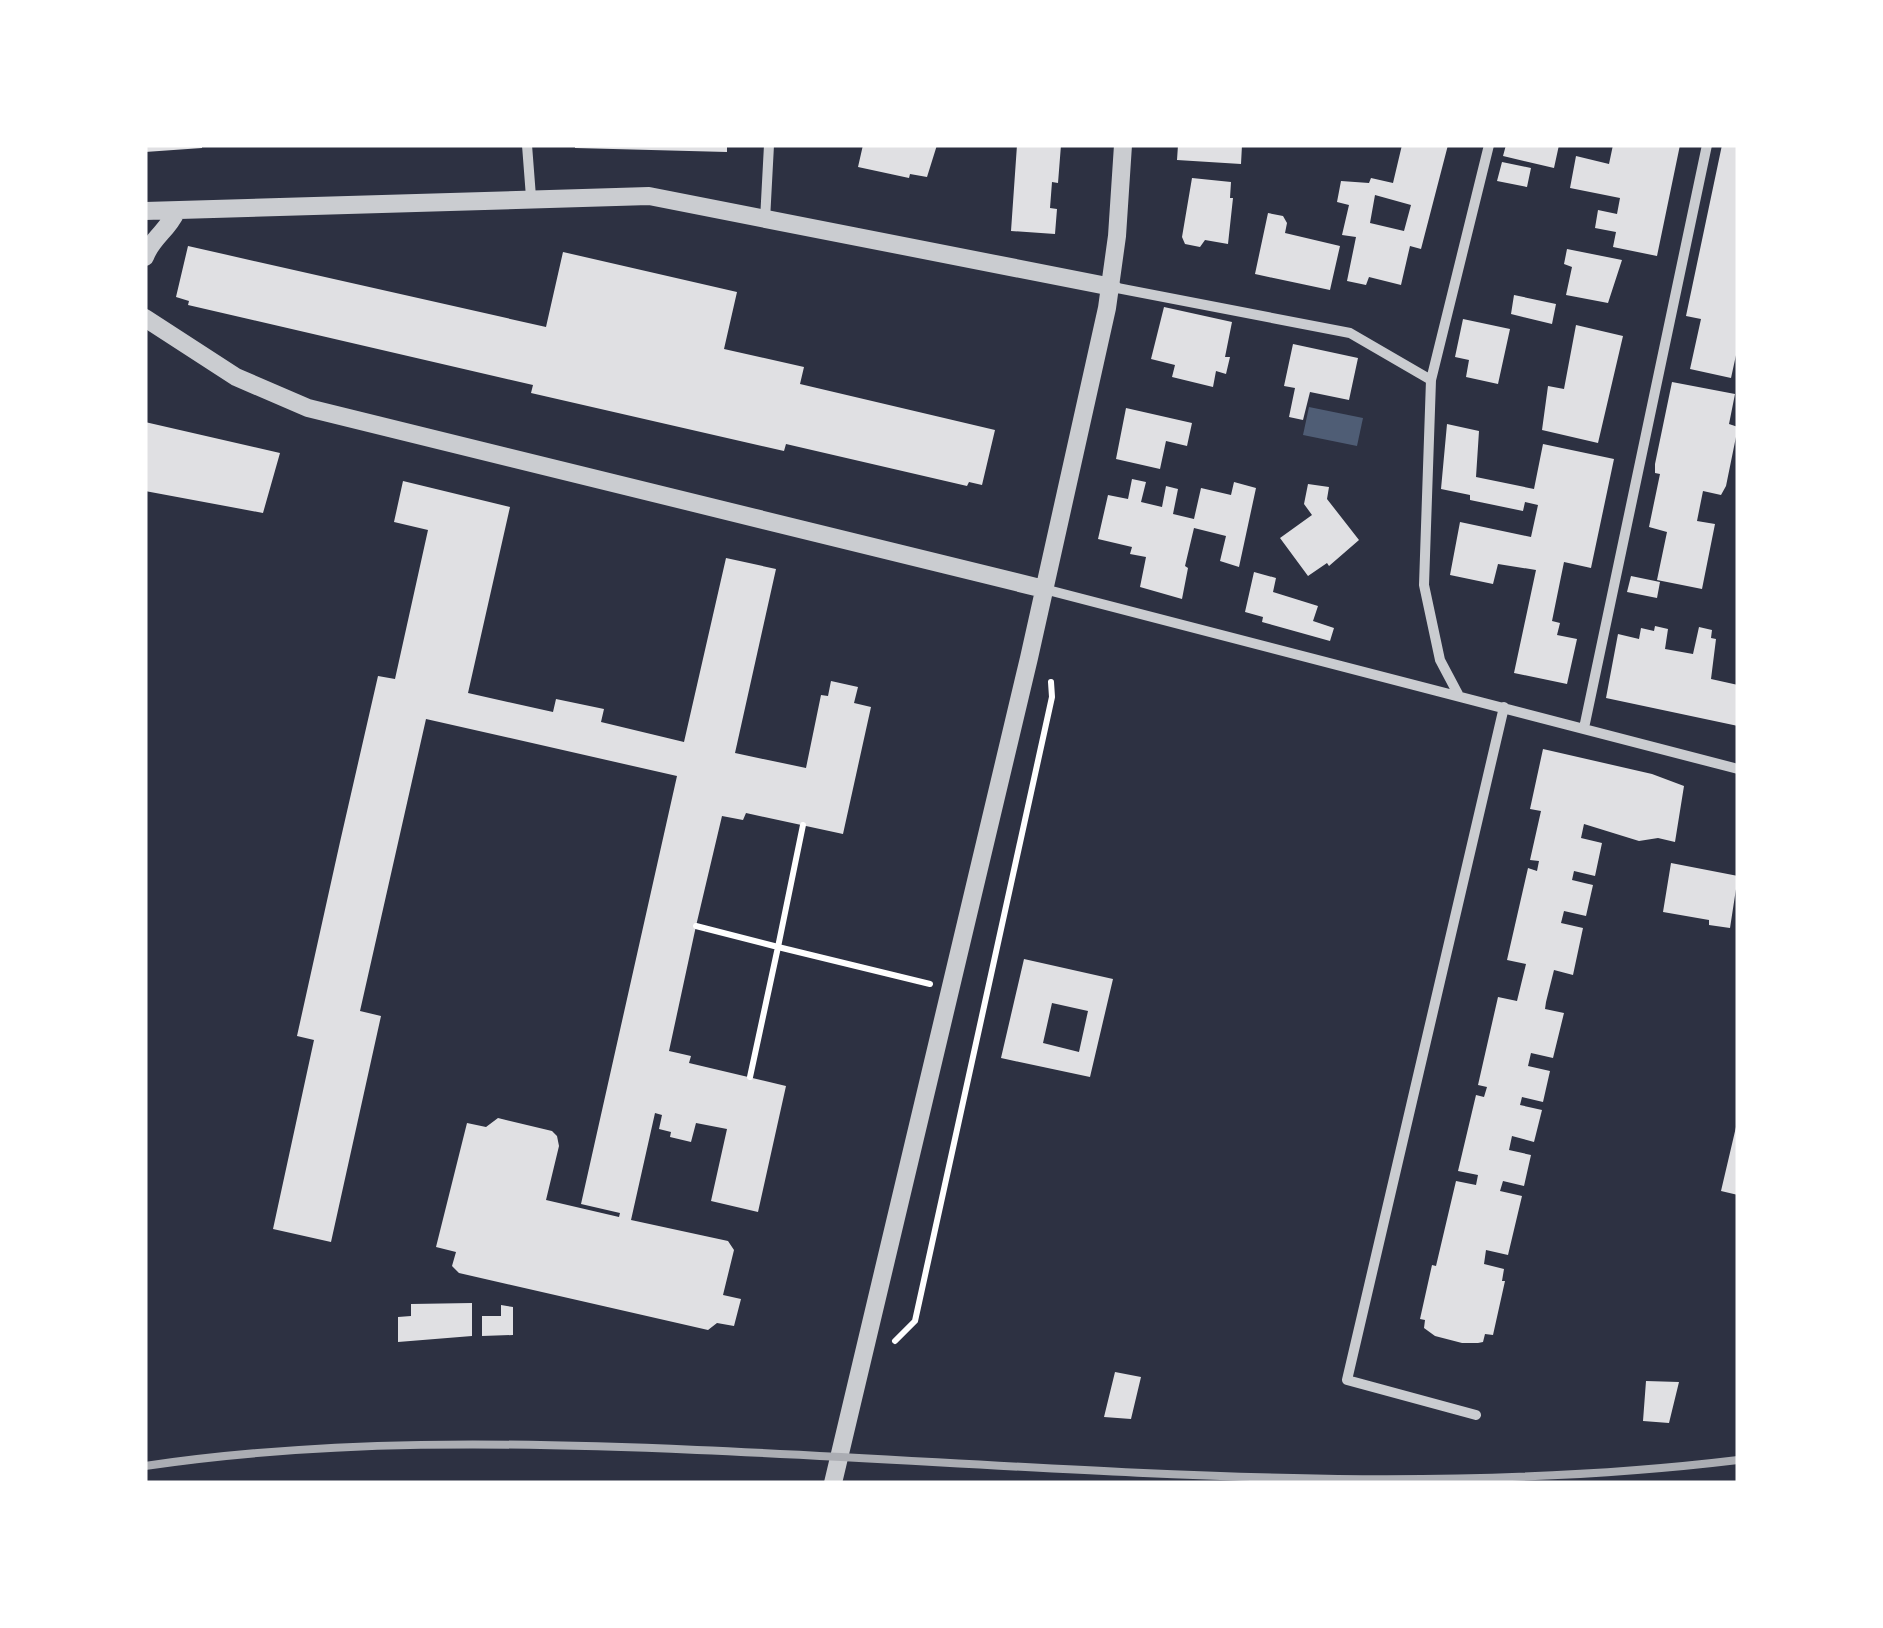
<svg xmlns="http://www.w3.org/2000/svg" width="1883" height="1628" viewBox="0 0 1883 1628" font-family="'Open Sans',sans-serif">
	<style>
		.water { fill: #4f5d75 }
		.building { fill: #e0e0e3; fill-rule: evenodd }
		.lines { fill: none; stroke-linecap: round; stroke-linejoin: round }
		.path { stroke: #fff; stroke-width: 6 }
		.minor { stroke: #caccd0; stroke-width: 10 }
		.tertiary { stroke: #caccd0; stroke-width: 18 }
		.rail { stroke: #abadb3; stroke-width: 8 }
	</style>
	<rect width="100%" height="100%" fill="#2d3142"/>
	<path class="water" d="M 1309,407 L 1363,418 L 1357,446 L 1303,435 Z"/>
	<path class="building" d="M 145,145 L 202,145 L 202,148 L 145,152 Z
		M 575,145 L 727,145 L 727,152 L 575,148 Z
		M 863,145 L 937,145 L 927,177 L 910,174 L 909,178 L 858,167 Z
		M 1017,145 L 1061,145 L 1058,183 L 1052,182 L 1050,208 L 1057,209 L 1055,234 L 1011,231 Z
		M 1178,145 L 1242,145 L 1241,164 L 1177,160 Z
		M 1402,145 L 1448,145 L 1421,249 L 1410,246 L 1401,285 L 1369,277 L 1366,285 L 1347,281 L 1356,237 L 1342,235 L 1349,205 L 1337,202 L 1341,181 L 1369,183 L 1371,178 L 1393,183 ZM 1375,195 L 1411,205 L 1404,231 L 1370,223 Z
		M 1506,145 L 1559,145 L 1554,168 L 1503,156 Z
		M 1613,145 L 1680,145 L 1657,256 L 1613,247 L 1616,232 L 1595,228 L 1598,210 L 1617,214 L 1620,198 L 1570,188 L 1576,156 L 1609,164 Z
		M 1722,145 L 1738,145 L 1738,346 L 1731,378 L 1690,369 L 1701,319 L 1686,316 Z
		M 1502,162 L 1531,168 L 1527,187 L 1497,181 Z
		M 1192,178 L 1231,182 L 1230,198 L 1233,198 L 1228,244 L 1205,240 L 1200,247 L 1185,244 L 1182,237 Z
		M 1268,213 L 1283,216 L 1287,223 L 1285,233 L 1340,246 L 1330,290 L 1255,274 Z
		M 188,246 L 546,327 L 563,252 L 737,292 L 724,349 L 804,367 L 800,384 L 995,430 L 982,485 L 969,482 L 967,486 L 786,444 L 784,451 L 531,393 L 533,385 L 188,305 L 189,301 L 176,297 Z
		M 1567,249 L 1622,260 L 1608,303 L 1566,295 L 1572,267 L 1564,264 Z
		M 1514,295 L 1556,304 L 1552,324 L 1511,314 Z
		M 1164,307 L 1232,322 L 1225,357 L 1230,357 L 1226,374 L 1216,371 L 1213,387 L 1172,377 L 1175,365 L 1151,359 Z
		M 1463,319 L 1510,329 L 1498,384 L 1466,377 L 1469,360 L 1455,357 Z
		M 1576,325 L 1623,336 L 1598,443 L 1542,430 L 1548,386 L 1564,389 Z
		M 1293,344 L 1358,358 L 1349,400 L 1310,392 L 1303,420 L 1289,417 L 1295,388 L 1284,386 Z
		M 1672,382 L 1735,394 L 1729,424 L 1738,427 L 1726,486 L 1721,495 L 1703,491 L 1697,521 L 1715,524 L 1702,589 L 1657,580 L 1667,532 L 1649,527 L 1660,474 L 1655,473 L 1655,464 Z
		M 1126,408 L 1192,423 L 1187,446 L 1166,441 L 1160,469 L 1116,459 Z
		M 145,422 L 280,453 L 263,513 L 145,491 Z
		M 1447,424 L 1479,431 L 1476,477 L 1534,489 L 1543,444 L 1614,459 L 1591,568 L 1564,562 L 1552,621 L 1560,623 L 1557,635 L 1577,639 L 1567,684 L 1514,673 L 1536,570 L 1498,564 L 1493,584 L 1450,575 L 1460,522 L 1531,537 L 1538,505 L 1525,502 L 1523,511 L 1470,500 L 1470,495 L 1441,489 Z
		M 1132,479 L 1146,482 L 1141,502 L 1162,507 L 1166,486 L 1178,489 L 1173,514 L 1194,519 L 1201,488 L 1231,495 L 1234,482 L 1256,488 L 1239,567 L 1220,561 L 1226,536 L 1194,528 L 1185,566 L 1188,568 L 1182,599 L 1140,587 L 1146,557 L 1130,554 L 1132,547 L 1098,539 L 1108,495 L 1128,499 Z
		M 403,481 L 510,507 L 468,693 L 553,712 L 556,699 L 604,709 L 601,722 L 684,742 L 726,558 L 776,569 L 735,753 L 806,768 L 821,695 L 828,696 L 831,681 L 858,687 L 854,703 L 871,707 L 843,834 L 746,813 L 743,820 L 722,816 L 696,926 L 669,1051 L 691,1056 L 689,1063 L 786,1086 L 758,1212 L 711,1201 L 727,1129 L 696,1123 L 691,1142 L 670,1137 L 671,1132 L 659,1129 L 662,1115 L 655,1113 L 631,1220 L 728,1241 L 734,1250 L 723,1295 L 741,1299 L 734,1326 L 717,1323 L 708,1330 L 459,1273 L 452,1266 L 456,1252 L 436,1247 L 467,1123 L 486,1127 L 498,1118 L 552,1131 L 557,1136 L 559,1146 L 546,1200 L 619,1217 L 620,1213 L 581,1204 L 677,776 L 426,719 L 360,1011 L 381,1016 L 331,1242 L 273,1229 L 314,1040 L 297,1036 L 340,842 L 378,676 L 395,679 L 428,530 L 394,522 Z
		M 1308,484 L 1329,487 L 1327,499 L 1359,540 L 1329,566 L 1327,563 L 1308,576 L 1280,538 L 1312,515 L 1304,504 Z
		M 1254,572 L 1276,578 L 1273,592 L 1318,606 L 1313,621 L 1334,628 L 1330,641 L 1262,622 L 1263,617 L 1245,612 Z
		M 1631,576 L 1660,582 L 1657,598 L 1627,592 Z
		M 1655,626 L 1668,629 L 1665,649 L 1693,654 L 1699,627 L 1712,630 L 1711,638 L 1716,639 L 1711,679 L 1738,685 L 1738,726 L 1606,698 L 1618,634 L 1639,639 L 1641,628 L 1654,631 Z
		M 1543,749 L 1652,774 L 1684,786 L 1675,842 L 1658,838 L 1639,841 L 1584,824 L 1581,838 L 1602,843 L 1595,876 L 1574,871 L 1572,880 L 1593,885 L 1586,916 L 1564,911 L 1561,923 L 1583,928 L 1573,975 L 1554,970 L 1546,1002 L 1545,1009 L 1564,1013 L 1553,1058 L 1531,1053 L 1528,1066 L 1550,1071 L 1543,1102 L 1522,1097 L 1520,1105 L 1542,1110 L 1534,1142 L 1512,1136 L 1509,1150 L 1531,1155 L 1524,1186 L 1503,1181 L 1500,1191 L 1522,1196 L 1508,1255 L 1486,1250 L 1484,1264 L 1504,1269 L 1502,1281 L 1505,1281 L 1493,1335 L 1485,1334 L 1483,1342 L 1478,1343 L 1462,1343 L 1435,1336 L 1424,1328 L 1425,1320 L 1420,1319 L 1432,1265 L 1436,1266 L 1456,1181 L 1476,1185 L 1478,1175 L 1458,1171 L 1476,1095 L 1484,1097 L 1487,1087 L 1478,1085 L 1498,997 L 1517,1001 L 1526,964 L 1507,960 L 1528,868 L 1537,871 L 1539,861 L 1530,860 L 1541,811 L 1530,809 Z
		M 1671,863 L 1738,876 L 1730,928 L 1709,925 L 1709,920 L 1663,912 Z
		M 1024,959 L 1113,979 L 1090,1077 L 1001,1058 ZM 1052,1003 L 1088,1011 L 1079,1052 L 1043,1043 Z
		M 1736,1127 L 1738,1127 L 1738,1195 L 1721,1191 Z
		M 472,1303 L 472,1336 L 398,1342 L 398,1317 L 411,1316 L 411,1304 Z
		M 501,1305 L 513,1307 L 513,1335 L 482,1336 L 482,1316 L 501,1316 Z
		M 1115,1372 L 1141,1377 L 1131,1419 L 1104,1417 Z
		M 1646,1381 L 1679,1382 L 1669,1423 L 1643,1421 Z"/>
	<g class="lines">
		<path class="path" d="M 696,926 L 778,947 L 803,825
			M 750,1077 L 778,947 L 930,984
			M 895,1341 L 915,1321 L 1052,697 L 1051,682"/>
		<path class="minor" d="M 527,145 L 531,197
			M 765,220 L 769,145
			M 1112,287 L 1350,333 L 1431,380 L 1424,585 L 1440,660 L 1458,694
			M 1431,380 L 1489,145
			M 1044,589 L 1738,769
			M 1584,728 L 1707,145
			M 1476,1415 L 1347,1380 L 1504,707"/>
		<path class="tertiary" d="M 145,211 L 649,196 L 1112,287
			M 145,257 C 151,239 168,230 176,212
			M 145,318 L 236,377 L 308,408 L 1044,589
			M 833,1483 L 1029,658 L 1107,308 L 1117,236 L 1123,145"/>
		<path class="rail" d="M 145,1466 C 327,1439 514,1442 697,1450 C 1044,1464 1392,1502 1738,1460"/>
	</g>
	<rect width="1883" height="1628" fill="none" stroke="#ffffff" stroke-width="295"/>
</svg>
